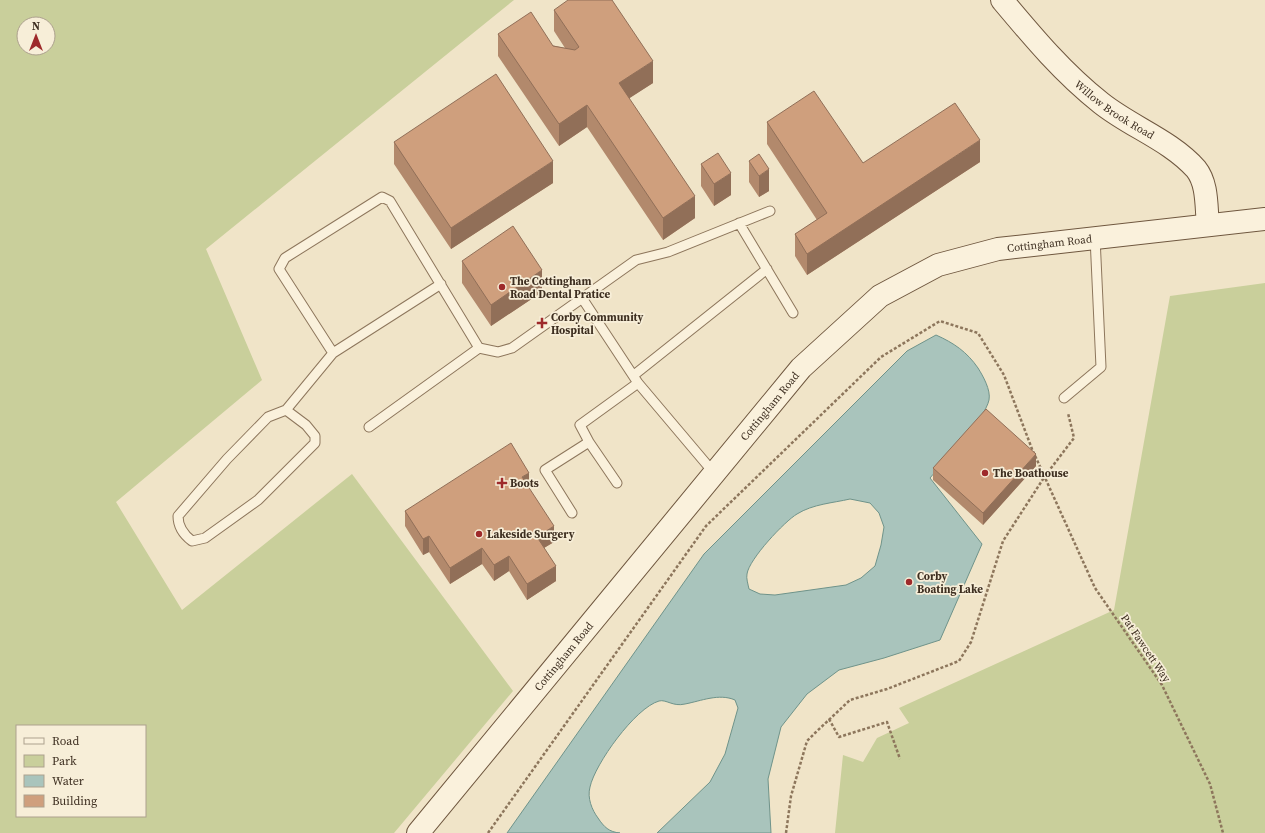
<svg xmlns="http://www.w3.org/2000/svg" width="1265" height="833" viewBox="0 0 1265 833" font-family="'Source Serif 4',serif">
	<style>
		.green { fill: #c9cf9b; fill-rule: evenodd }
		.water { fill: #a9c4bc; stroke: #6f938a; fill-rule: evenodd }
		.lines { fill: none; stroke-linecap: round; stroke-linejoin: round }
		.lane-casing { stroke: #8d765c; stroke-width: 11 }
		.secondary-casing { stroke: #6f573f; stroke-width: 24 }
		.path { stroke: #8d765c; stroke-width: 2.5; stroke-dasharray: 3 2; stroke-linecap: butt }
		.lane { stroke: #faf1dc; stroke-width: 9 }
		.secondary { stroke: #faf1dc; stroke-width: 22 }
		.wall { fill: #b2896c }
		.shaded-wall { fill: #916f58 }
		.building { fill: #cf9f7d; stroke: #916f58 }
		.poi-dot { fill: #9e2a2b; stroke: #f7eed8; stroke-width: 1.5 }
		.labels { text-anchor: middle; stroke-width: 3.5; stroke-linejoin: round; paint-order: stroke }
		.street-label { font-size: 11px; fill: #3d2e20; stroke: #f7eed8 }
		.poi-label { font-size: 11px; font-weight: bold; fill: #3d2e20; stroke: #f7eed8; text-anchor: start }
	</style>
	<rect width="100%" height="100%" fill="#f0e4c8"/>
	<path class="green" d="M 0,0 L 514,0 L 206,249 L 262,380 L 116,502 L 182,610 L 352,474 L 513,691 L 394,833 L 0,833 ZM 24,24 L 48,24 L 48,48 L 24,48 ZM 17,726 L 145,726 L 145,816 L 17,816 Z
		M 1265,283 L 1265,833 L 835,833 L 843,755 L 863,762 L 877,738 L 909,723 L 899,708 L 1114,610 L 1170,296 Z"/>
	<path class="water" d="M 936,335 C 954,343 967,352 978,368 C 983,376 991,390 989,400 C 985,419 944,461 930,478 L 982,544 L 940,640 L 884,658 L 839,670 L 807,694 L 781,727 L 768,779 L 771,833 L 657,833 L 710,782 L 725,754 L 738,708 L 735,700 C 719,693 701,701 685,704 C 673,707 666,699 659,701 C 635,708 595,764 590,787 C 587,798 592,810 598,818 C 604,827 609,832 620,833 L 507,833 L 704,554 L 907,351 ZM 850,499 L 870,503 L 879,513 L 884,527 L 881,545 L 875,566 L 861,578 L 846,585 L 775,595 L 760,594 L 749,589 C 748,584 746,578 747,574 C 749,559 785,521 797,514 C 813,504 833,503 850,499 Z"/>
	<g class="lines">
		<defs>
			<path id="lane" d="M 739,223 L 793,313
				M 441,284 L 333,353 L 279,269 L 285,258 L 382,197 L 390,201 L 479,348 L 498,352 L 512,348 L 636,260 L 668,252 L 770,211
				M 582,298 L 638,383 L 714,473
				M 634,375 L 767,269
				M 1064,398 L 1101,367 L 1095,237
				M 286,410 L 306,425 L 315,436 L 315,443 L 258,500 L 205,538 L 192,541 C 184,535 178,526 178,516 L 227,459 L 268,417 L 286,410 L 333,353
				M 369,427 L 479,348
				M 589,442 L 617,483
				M 572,513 L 545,470 L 589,442 L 580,425 L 638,383"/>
			<g id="secondary">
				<path id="s1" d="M 1002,0 C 1033,37 1063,73 1101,103 C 1131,127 1170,140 1196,169 C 1208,184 1206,207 1208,225"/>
				<path id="s2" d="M 418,833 L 801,368 L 880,296 L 938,265 L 998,249 L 1265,219"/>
			</g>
		</defs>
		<use href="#lane" class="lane-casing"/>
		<use href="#secondary" class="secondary-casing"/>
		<path class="path" d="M 829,719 L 839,737 L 887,722 L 900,759
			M 488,833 L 706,526 L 881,357 L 940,321 L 978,333 L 1004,375 L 1032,449 L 1095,588 L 1162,685 L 1210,784 L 1223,833
			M 786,833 L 791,796 L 807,741 L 816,732 L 850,700 L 887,689 L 959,661 L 971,642 L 1003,541 L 1045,476 L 1074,438 L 1068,413"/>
		<use href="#lane" class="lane"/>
		<use href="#secondary" class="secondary"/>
	</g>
	<path class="wall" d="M 554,10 L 653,83 L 629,98 L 695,218 L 663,240 L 587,127 L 559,146 L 498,56 L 498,34 L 565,48 L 554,31 Z
		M 767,122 L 863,163 L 980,162 L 807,275 L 795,256 L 795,234 L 817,220 L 767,144 Z
		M 394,142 L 553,183 L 451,249 L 394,164 Z
		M 749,161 L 769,191 L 759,197 L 749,182 Z
		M 701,164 L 731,195 L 714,206 L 701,186 Z
		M 462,261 L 542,292 L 491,326 L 462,283 Z
		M 1036,466 L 983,525 L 933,480 L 933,468 Z
		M 405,511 L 554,542 L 544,548 L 556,581 L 527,600 L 509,571 L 494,581 L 482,564 L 450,584 L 429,552 L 423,555 L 405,526 Z"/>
	<path class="shaded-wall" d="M 653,61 L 653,83 L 619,105 L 619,83 Z
		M 587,105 L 587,127 L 559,146 L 559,124 Z
		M 980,140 L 980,162 L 807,275 L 807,254 Z
		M 553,161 L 553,183 L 451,249 L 451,228 Z
		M 769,169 L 769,191 L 759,197 L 759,176 Z
		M 731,173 L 731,195 L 714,206 L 714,184 Z
		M 695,196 L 695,218 L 663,240 L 663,218 Z
		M 542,270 L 542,292 L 491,326 L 491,305 Z
		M 1036,454 L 1036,466 L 983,525 L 983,513 Z
		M 529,473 L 529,489 L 522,477 Z
		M 554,526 L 554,542 L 537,552 L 537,537 Z
		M 429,536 L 429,552 L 423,555 L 423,539 Z
		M 482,548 L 482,564 L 450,584 L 450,568 Z
		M 509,556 L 509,571 L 494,581 L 494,565 Z
		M 556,566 L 556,581 L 527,600 L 527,584 Z"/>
	<path class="building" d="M 568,0 L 612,0 L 653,61 L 619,83 L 695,196 L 663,218 L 587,105 L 559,124 L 498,34 L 531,12 L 553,46 L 575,50 L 579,47 L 554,10 Z
		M 496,74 L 553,161 L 451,228 L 394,142 Z
		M 814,91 L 863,163 L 955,103 L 980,140 L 807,254 L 795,234 L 827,213 L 767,122 Z
		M 718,153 L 731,173 L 714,184 L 701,164 Z
		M 759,154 L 769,169 L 759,176 L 749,161 Z
		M 513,226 L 542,270 L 491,305 L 462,261 Z
		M 986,409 L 1036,454 L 983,513 L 933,468 Z
		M 511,443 L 529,473 L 522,477 L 554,526 L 537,537 L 556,566 L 527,584 L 509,556 L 494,565 L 482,548 L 450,568 L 429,536 L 423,539 L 405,511 Z"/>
	<g class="poi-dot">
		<circle cx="502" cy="287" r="4"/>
		<path d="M540 317h4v4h4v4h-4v4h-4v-4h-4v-4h4z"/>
		<circle cx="985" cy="473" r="4"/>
		<path d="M500 477h4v4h4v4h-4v4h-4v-4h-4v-4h4z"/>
		<circle cx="479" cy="534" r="4"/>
		<circle cx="909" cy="582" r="4"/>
	</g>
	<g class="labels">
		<g class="street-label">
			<text dy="4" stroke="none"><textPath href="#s1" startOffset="158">Willow Brook Road</textPath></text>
			<text dy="4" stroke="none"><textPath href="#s2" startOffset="889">Cottingham Road</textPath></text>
			<text dy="4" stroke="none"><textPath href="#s2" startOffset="553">Cottingham Road</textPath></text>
			<text transform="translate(1146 648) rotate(56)" y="4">Pat Fawcett Way</text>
			<text dy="4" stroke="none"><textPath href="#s2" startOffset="229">Cottingham Road</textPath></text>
		</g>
		<g class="poi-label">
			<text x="510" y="285">The Cottingham<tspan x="510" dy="13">Road Dental Pratice</tspan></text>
			<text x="551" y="321">Corby Community<tspan x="551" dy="13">Hospital</tspan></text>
			<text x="993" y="477">The Boathouse</text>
			<text x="510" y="487">Boots</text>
			<text x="487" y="538">Lakeside Surgery</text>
			<text x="917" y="580">Corby<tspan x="917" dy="13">Boating Lake</tspan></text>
		</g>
	</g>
	<rect x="16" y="725" width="130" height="92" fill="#f7eed8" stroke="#ada18e"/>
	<rect x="24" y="738" width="20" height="6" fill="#faf1dc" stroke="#ada18e"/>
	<text x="52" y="745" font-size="12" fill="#3d2e20">Road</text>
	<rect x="24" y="755" width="20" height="12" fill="#c9cf9b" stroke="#ada18e"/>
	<text x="52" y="765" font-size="12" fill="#3d2e20">Park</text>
	<rect x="24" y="775" width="20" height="12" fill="#a9c4bc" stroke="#ada18e"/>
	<text x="52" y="785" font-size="12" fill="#3d2e20">Water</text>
	<rect x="24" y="795" width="20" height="12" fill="#cf9f7d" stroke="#ada18e"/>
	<text x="52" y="805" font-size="12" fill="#3d2e20">Building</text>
	<g transform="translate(36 36)"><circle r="19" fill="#f7eed8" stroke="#ada18e"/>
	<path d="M0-3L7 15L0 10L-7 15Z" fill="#9e2a2b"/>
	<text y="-6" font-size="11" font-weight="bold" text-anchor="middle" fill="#3d2e20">N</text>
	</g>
</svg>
